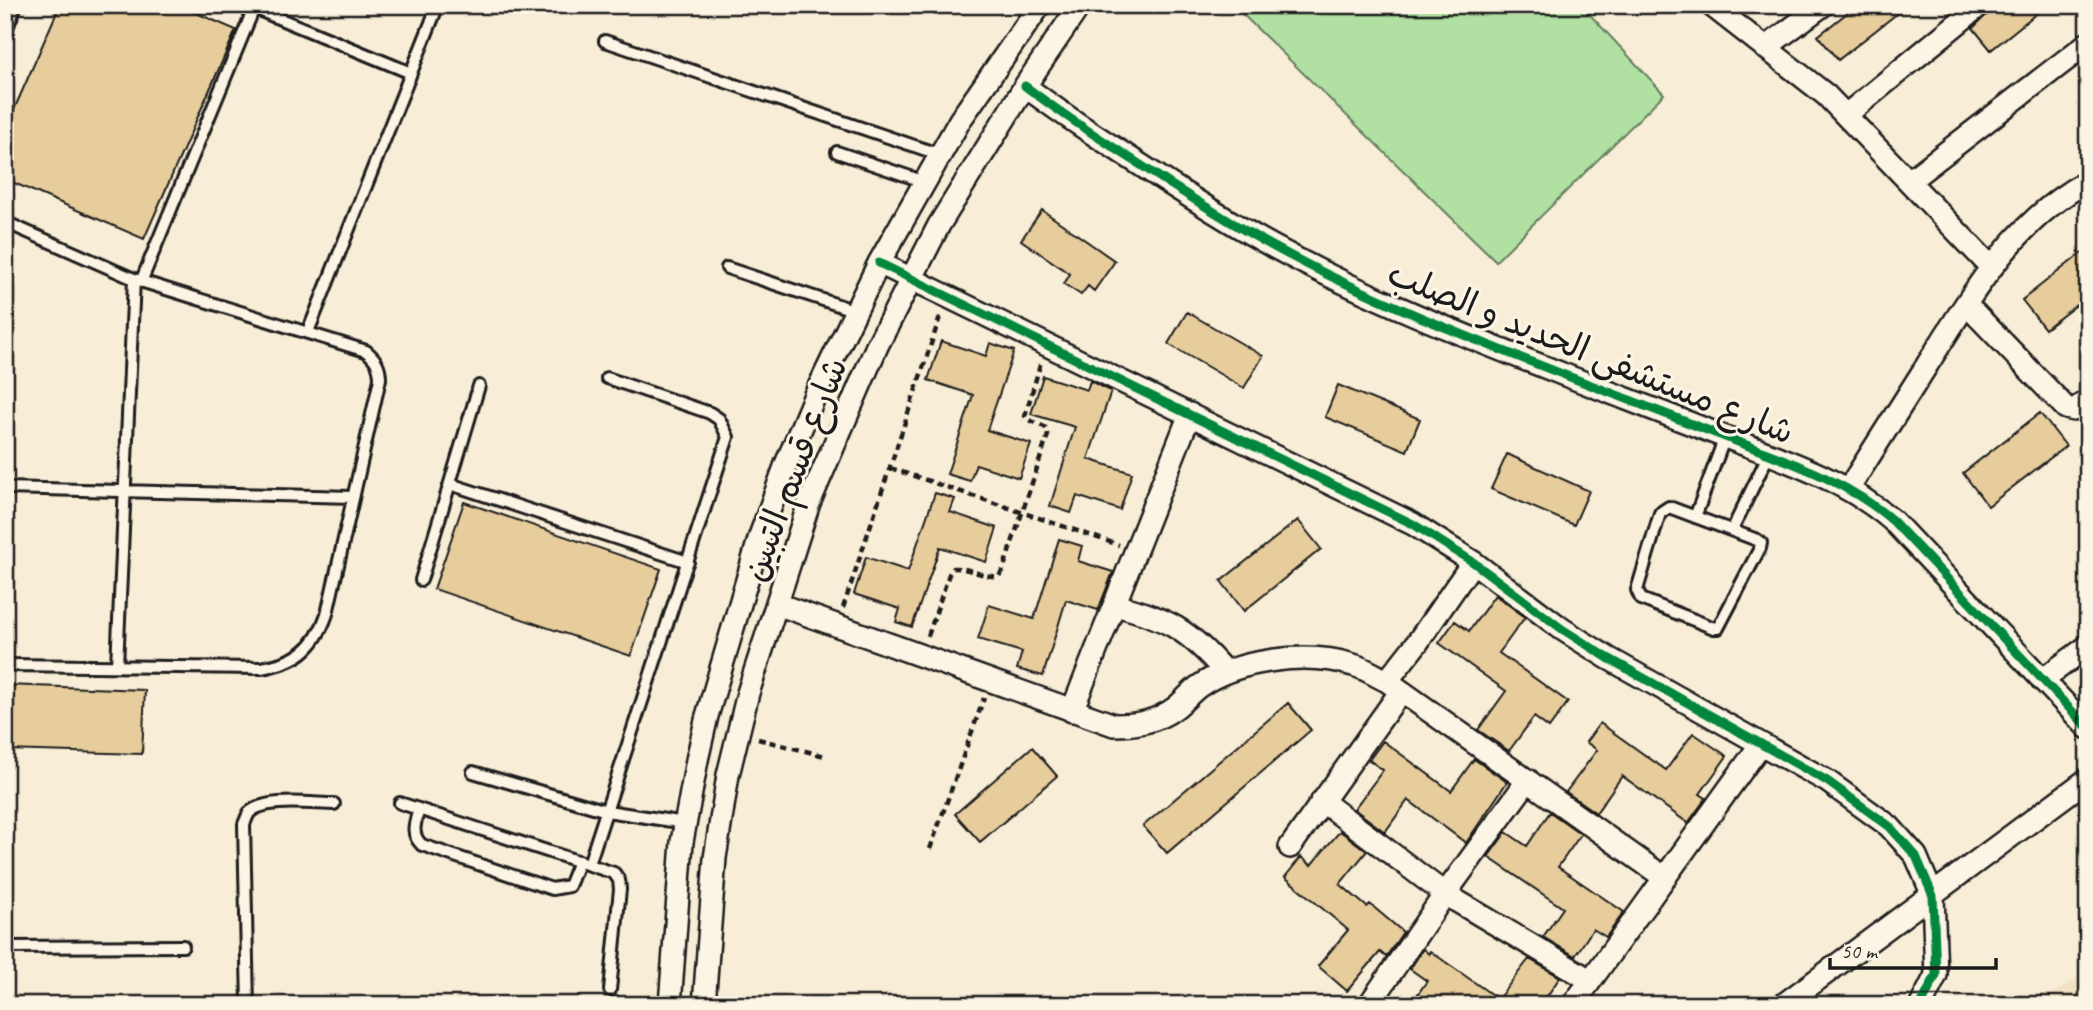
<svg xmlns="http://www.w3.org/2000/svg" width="2093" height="1010" viewBox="0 0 2093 1010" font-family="Caveat,'Playpen Sans Arabic',sans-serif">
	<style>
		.built { fill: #f3e3c5 }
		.green { fill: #b0e1a2; stroke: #667e5f; stroke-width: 2 }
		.building { fill: #e7cc9c; stroke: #1c1c1c; stroke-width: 2 }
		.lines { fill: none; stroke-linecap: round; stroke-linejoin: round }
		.lane-casing { stroke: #1c1c1c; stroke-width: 16 }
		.street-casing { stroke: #1c1c1c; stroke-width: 26 }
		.path { stroke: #1c1c1c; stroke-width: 4.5; stroke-dasharray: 7 5; stroke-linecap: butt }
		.lane { stroke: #fcf5e5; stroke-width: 10 }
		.street { stroke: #fcf5e5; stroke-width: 21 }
		.cycleway-casing { stroke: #fcf5e5; stroke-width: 13 }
		.cycleway { stroke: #00873e; stroke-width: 9 }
		.labels { text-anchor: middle; stroke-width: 6; stroke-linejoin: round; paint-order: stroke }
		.street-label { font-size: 35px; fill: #1c1c1c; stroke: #fcf5e5 }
	</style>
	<rect width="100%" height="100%" fill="#f8edd6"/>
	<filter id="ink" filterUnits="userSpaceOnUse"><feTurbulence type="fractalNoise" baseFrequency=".0143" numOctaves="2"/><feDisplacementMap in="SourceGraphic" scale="14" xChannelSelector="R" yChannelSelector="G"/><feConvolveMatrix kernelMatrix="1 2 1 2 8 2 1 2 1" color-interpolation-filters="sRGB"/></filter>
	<g filter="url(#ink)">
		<path class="built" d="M 2088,970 L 2088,1005 L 2034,1005 L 2067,985 Z"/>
		<path class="green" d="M 1233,5 L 1581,5 L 1664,94 L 1496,261 Z"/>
		<path class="building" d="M 60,5 L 178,5 L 236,30 L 144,239 L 5,179 L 5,130 Z
			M 1857,5 L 1908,5 L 1838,60 L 1818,36 Z
			M 1996,5 L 2047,5 L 1991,50 L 1973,28 Z
			M 1042,210 L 1115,261 L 1094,291 L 1088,286 L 1081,295 L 1064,284 L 1070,274 L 1021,240 Z
			M 2088,248 L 2088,296 L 2045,329 L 2022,300 Z
			M 1187,312 L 1263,356 L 1244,388 L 1168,344 Z
			M 941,341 L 986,356 L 990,343 L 1014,351 L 987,430 L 1031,444 L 1019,478 L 976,464 L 970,481 L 947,474 L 973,395 L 928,380 Z
			M 1043,376 L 1087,390 L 1090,381 L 1111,391 L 1088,459 L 1132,473 L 1120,510 L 1077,496 L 1071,513 L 1050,506 L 1075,427 L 1031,414 Z
			M 1338,385 L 1420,419 L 1407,451 L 1325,417 Z
			M 2040,413 L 2066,446 L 1988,506 L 1963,473 Z
			M 1507,454 L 1589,491 L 1574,525 L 1491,489 Z
			M 935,493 L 955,499 L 950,512 L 997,528 L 986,562 L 940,547 L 912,627 L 896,622 L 900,609 L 854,594 L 866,557 L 908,571 Z
			M 464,502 L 661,569 L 631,656 L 434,589 Z
			M 1298,520 L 1321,549 L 1244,611 L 1221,581 Z
			M 1059,539 L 1082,546 L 1078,561 L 1113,572 L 1098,610 L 1066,600 L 1043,676 L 1017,669 L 1022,652 L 978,639 L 989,605 L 1034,619 Z
			M 1495,595 L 1525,617 L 1499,653 L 1568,702 L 1549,728 L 1534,717 L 1509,751 L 1478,730 L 1506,691 L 1439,643 L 1455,621 L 1469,631 Z
			M 5,685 L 145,690 L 142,754 L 5,750 Z
			M 1288,703 L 1311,730 L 1167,853 L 1143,826 Z
			M 1600,723 L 1666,770 L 1693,733 L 1727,756 L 1700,794 L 1706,798 L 1688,823 L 1622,776 L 1596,813 L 1566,792 L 1597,750 L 1586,742 Z
			M 1383,741 L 1451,791 L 1474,759 L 1507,782 L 1466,843 L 1408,800 L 1385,832 L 1354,809 L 1383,770 L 1369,760 Z
			M 1032,747 L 1057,776 L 980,842 L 955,814 Z
			M 1550,812 L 1581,834 L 1558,867 L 1624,912 L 1606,937 L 1593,929 L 1575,956 L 1543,937 L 1563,908 L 1488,857 L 1506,832 L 1527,846 Z
			M 1340,831 L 1367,851 L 1340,884 L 1367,907 L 1370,904 L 1403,932 L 1386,957 L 1380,952 L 1347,991 L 1318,966 L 1348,930 L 1285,877 L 1301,857 L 1311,865 Z
			M 1423,949 L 1429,954 L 1430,951 L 1498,999 L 1529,959 L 1560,977 L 1541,1005 L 1410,1005 L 1427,981 L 1410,969 Z"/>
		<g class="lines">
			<defs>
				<path id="lane" d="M 249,6 L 411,73
					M 5,33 L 16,5
					M 605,41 L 941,155
					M 837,152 L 925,182
					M 5,222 L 134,279 L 366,351 C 376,359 380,366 380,379 L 327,614 C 315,649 297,662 261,668 L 5,665
					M 727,268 L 856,311
					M 141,282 L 254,8
					M 308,332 L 438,5
					M 450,484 L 688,562
					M 5,488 L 353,497
					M 1669,507 L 1757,540 L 1761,543 L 1760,548 L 1718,628 L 1714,628 L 1641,599 L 1637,590 L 1660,513 Z
					M 1695,517 L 1725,437
					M 1732,530 L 1769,454
					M 421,580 L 479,386
					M 117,666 L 134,279
					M 473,772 L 607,811 L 685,823
					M 400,803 L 614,873 L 619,880 L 620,889 L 610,990
					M 419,809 C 415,823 410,834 422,845 L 552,889 L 569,886 L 579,861
					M 589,864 L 728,437 L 719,419 L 710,413 L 607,378
					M 5,947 L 183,946
					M 248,1005 L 244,824 C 246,820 247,816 249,813 C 264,797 313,804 334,804"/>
				<path id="street" d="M 1711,5 L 1826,95 L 1991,267
					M 1765,48 L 1823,5
					M 1025,86 C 1059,112 1094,135 1130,158 C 1177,189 1225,220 1274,247 C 1369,299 1470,338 1570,377 C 1624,398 1679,419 1733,440 C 1790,462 1847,481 1893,521 L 2088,728
					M 1846,115 L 1980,5
					M 1909,181 L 2088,43
					M 879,263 L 1413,524 L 1473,562 L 1562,629 L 1608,658 L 1827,781 L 1889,826 L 1916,856 L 1933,896 L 1936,975 L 1921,1005
					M 1966,304 L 2066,408 L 2074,410 L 2088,400
					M 1849,488 C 1875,447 1901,406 1927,365 C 1970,297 2014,220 2088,181
					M 777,604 L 1114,725 C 1137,725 1156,722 1175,708 C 1183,702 1190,693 1198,687 C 1237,659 1308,651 1353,665 C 1365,668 1376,676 1387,681 L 1665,878
					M 1115,605 C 1167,618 1189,630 1224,671
					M 2042,680 L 2088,646
					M 1387,681 L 1417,643 L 1473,562
					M 1072,711 L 1190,414
					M 1322,801 L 1445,894 L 1590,980
					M 1290,847 L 1401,691
					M 670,1005 L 682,842 L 697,760 L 707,716 L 760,536 L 786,464 L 815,395 L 879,263 L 960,120 L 1040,5
					M 704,1005 L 715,858 L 728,775 L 748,693 L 809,503 L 877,346 L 939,225 L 1025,86 L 1080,5
					M 1369,1005 L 1445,894 L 1528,780
					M 1573,1005 L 1761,744
					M 1783,1005 L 2088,779"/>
			</defs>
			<use href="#lane" class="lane-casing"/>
			<use href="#street" class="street-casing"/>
			<path class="path" d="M 890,468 L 1119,545
				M 843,608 L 941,314
				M 928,636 L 949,574 L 953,568 C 969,567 983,578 999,576 L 1003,570 L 1048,435 L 1047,429 C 1040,423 1031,423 1025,416 L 1041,362
				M 758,739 L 825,756
				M 930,849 L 984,698"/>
			<use href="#lane" class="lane"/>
			<use href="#street" class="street"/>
			<defs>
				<path id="cycleway" d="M 1025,86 C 1059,112 1094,135 1130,158 C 1177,189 1225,220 1274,247 C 1369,299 1470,338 1570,377 C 1624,398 1679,419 1733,440 C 1790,462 1847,481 1893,521 L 2088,728
					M 879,263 L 1413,524 L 1473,562 L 1562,629 L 1608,658 L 1827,781 L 1889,826 L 1916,856 L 1933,896 L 1936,975 L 1921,1005"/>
			</defs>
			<use href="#cycleway" class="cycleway-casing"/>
			<use href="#cycleway" class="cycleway"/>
		</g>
	</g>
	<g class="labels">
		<g class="street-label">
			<text transform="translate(1591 352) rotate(22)" y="12">شارع مستشفى الحديد و الصلب</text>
			<text transform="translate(794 469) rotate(-69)" y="12">شارع قسم التبين</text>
		</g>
	</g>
	<rect width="2093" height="1010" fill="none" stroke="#fcf5e5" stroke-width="28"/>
	<rect x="14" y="14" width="2065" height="982" fill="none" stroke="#1c1c1c" stroke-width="2.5" filter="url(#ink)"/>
	<path d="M1830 958v10h166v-10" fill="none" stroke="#1c1c1c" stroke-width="3.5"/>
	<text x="1841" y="958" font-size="21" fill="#1c1c1c" stroke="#fcf5e5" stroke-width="5" paint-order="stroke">50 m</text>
</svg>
